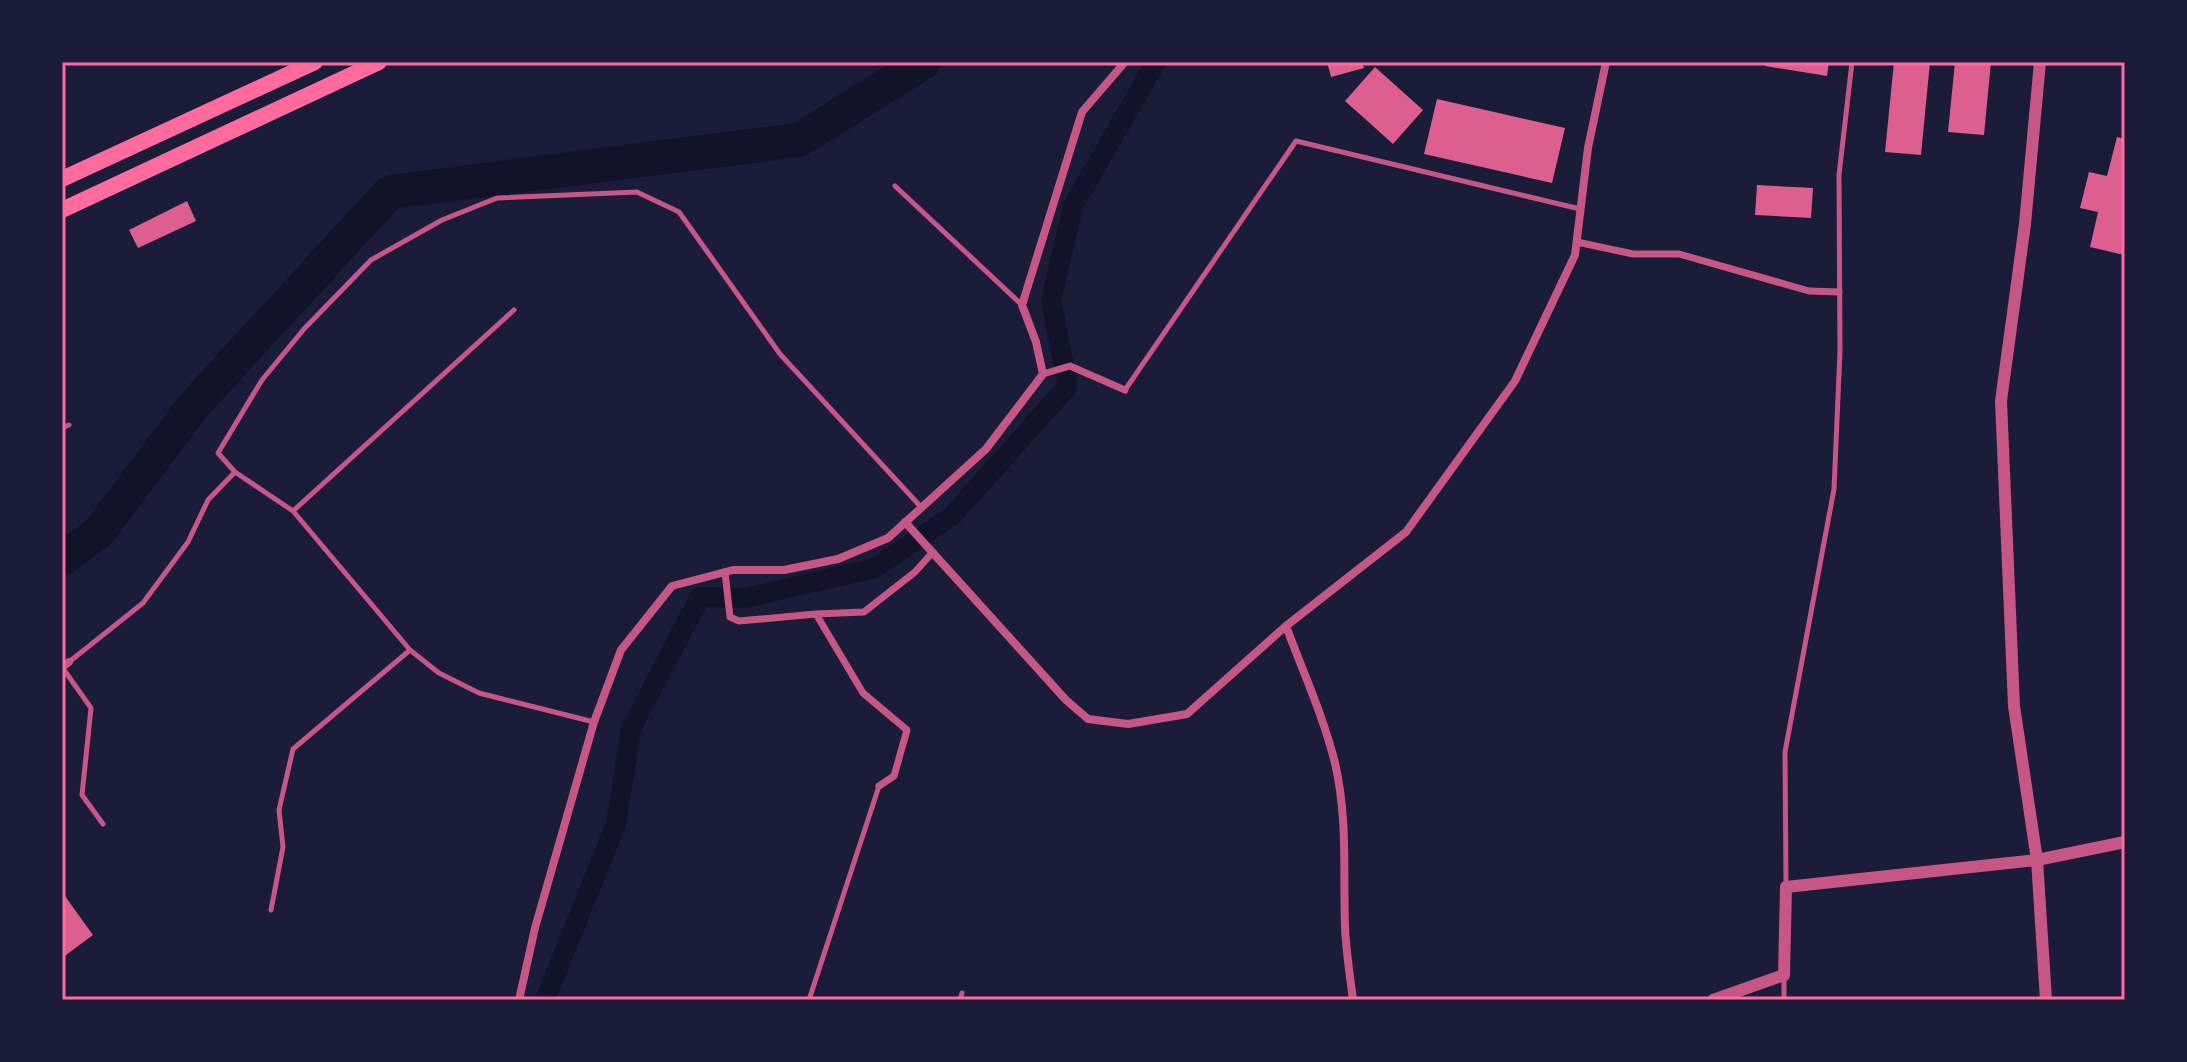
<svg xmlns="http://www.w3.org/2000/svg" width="2187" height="1062" viewBox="0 0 2187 1062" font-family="'Noto Serif',serif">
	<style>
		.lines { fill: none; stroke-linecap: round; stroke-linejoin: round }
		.canal { stroke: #12122b; stroke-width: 20 }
		.river { stroke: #12122b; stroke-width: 34 }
		.building { fill: #dd5f8e }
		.service { stroke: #c65784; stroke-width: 5 }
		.pedestrian { stroke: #c65784; stroke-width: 7 }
		.minor { stroke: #c65784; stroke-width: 8 }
		.tertiary { stroke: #c65784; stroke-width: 12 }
		.primary { stroke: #ff6b9d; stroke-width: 16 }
		.neatline { fill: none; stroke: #ff6b9d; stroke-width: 3 }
	</style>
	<rect width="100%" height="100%" fill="#1b1b3a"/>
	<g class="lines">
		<path class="canal" d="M 545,1000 L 616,824 L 631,729 L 700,597 L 745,598 L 875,568 L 952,516 L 1068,386 L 1051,300 L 1073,206 L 1156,62"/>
		<path class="river" d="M 62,559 L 98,533 L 194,405 L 390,192 L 799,140 L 924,62"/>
	</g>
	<path class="building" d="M 1327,62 L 1362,62 L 1364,68 L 1331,77 Z
		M 1765,62 L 1829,62 L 1827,76 L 1765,66 Z
		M 1894,62 L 1930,62 L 1921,155 L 1885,152 Z
		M 1955,62 L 1991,62 L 1984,135 L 1948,132 Z
		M 1375,67 L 1423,110 L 1393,144 L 1345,101 Z
		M 1437,99 L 1565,128 L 1552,183 L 1424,154 Z
		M 2117,137 L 2125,139 L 2124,255 L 2090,247 L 2098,212 L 2080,208 L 2089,172 L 2107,176 Z
		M 1757,185 L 1813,188 L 1811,218 L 1755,215 Z
		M 187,201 L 196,221 L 138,248 L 129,230 Z
		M 62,892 L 93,935 L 62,958 Z"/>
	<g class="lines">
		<path class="service" d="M 895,186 L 1022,305
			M 1125,390 L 1296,141 L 1580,209
			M 62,428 L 69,425
			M 235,472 L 218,453 L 262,380 L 304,329 L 371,260 L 442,220 L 497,198 L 637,192 L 679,212 L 780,354 L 921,507
			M 293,511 L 514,310
			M 69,662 L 143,603 L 188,542 L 208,500 L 235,472 L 293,511 L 410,650 L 439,673 L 479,693 L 594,722
			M 62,667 L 91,708 L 82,795 L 103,824
			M 1786,886 L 1785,752 L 1834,489 L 1840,351 L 1839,175 L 1852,62
			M 271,910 L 283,847 L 279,810 L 293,749 L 410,650
			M 809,1000 L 879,786
			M 960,1000 L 962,993
			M 1784,1000 L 1784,977"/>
		<path class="pedestrian" d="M 1577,242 L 1633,254 L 1679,254 L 1809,291 L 1839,292
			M 1043,374 L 1070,366 L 1125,390
			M 725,572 L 730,617 L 739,621 L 816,614
			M 879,786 L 894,776 L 907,730 L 863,693 L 816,614 L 864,612 L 915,572 L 933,552"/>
		<path class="minor" d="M 905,522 L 1066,700 L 1088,719 L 1128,724 L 1187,714 L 1286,626
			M 62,667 L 69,662
			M 519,1000 L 535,928 L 594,722 L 621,650 L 672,586 L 733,570 L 784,570 L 838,559 L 888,538 L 986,449 L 1043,374 L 1036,342 L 1022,305 L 1082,112 L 1125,62
			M 1353,1000 C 1350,976 1346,951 1345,927 C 1343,871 1348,820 1335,763 C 1323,715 1303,672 1286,626 L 1406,532 L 1515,381 L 1575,255 L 1588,148 L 1606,62"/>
		<path class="tertiary" d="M 2040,62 L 2025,224 L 2001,401 L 2014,706 L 2037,860 L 2046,1000
			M 1713,1000 L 1784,975 L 1786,887 L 2037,860 L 2125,842"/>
		<path class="primary" d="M 62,179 L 315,62
			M 62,210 L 379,62"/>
	</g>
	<rect width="2187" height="1062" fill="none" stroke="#1b1b3a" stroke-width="128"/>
	<rect x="64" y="64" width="2059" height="934" class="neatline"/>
</svg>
